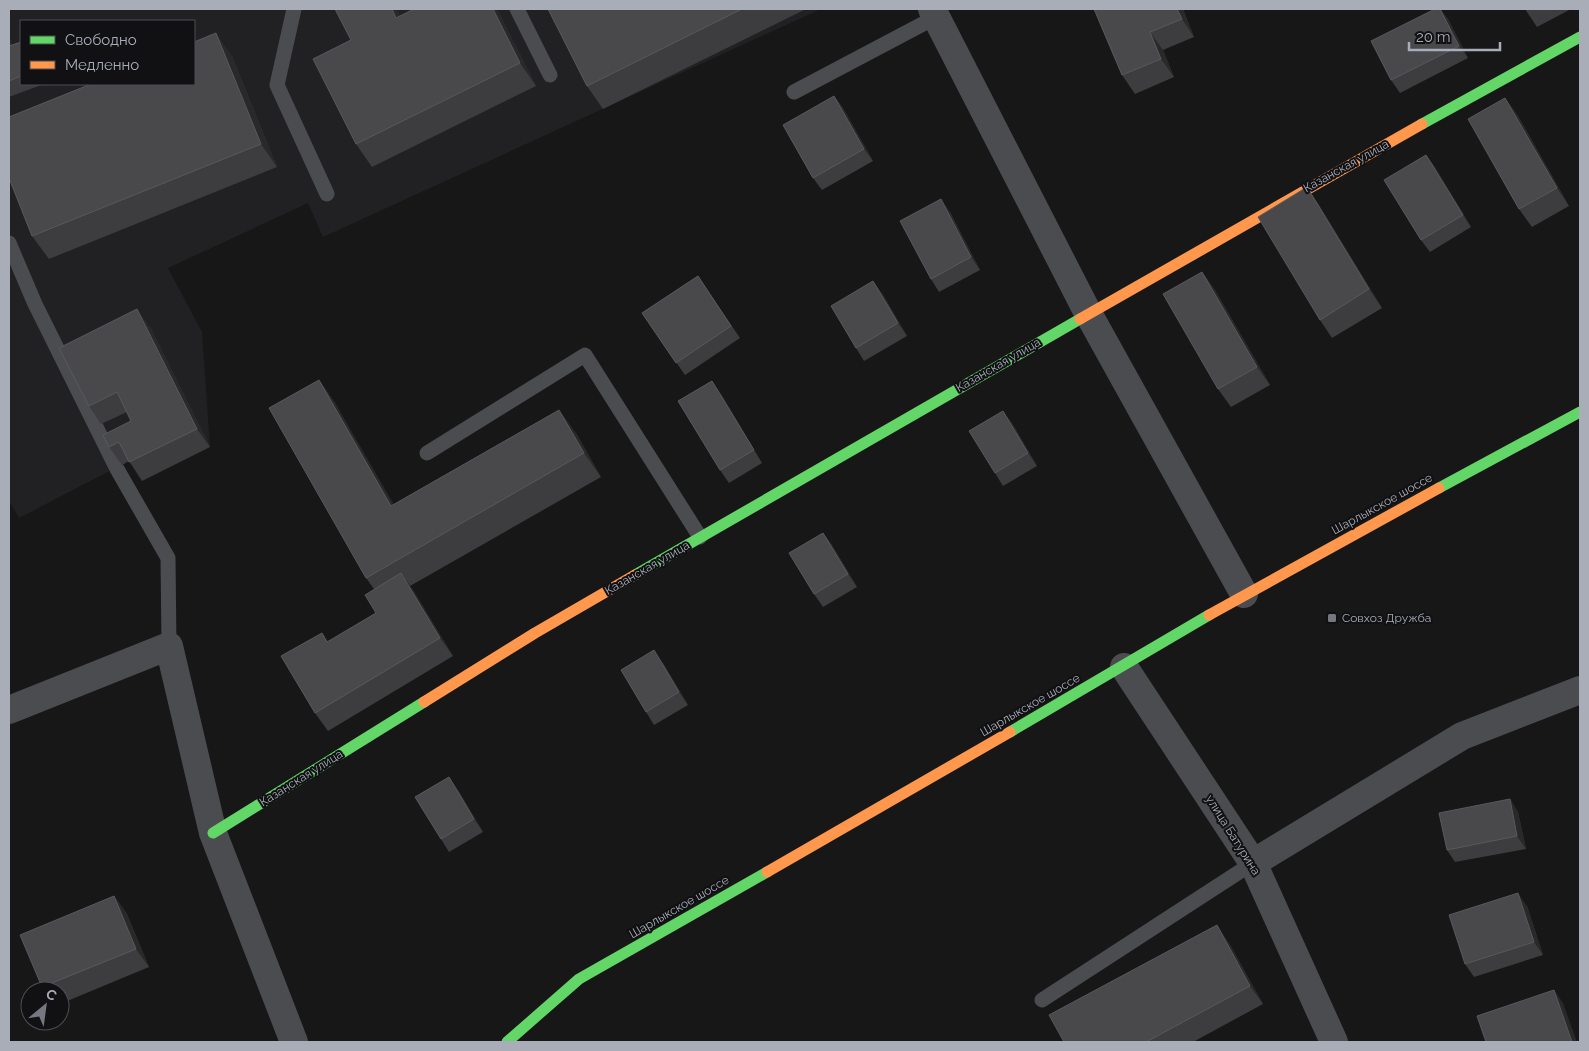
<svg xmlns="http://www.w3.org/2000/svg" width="1589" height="1051" viewBox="0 0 1589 1051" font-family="Raleway,sans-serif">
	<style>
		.built { fill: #212123; fill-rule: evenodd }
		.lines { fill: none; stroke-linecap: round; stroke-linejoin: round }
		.lane { stroke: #4b4c50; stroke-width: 15 }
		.street { stroke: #4b4c50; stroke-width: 28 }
		.fast { stroke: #63d668; stroke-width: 11 }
		.slow { stroke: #ff974d; stroke-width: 11 }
		.wall { fill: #3d3d3f }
		.shaded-wall { fill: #29292a }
		.building { fill: #49494c; stroke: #58595d }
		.poi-dot { fill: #757880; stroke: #111113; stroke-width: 2 }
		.labels { text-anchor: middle; stroke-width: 4; stroke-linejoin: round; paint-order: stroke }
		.street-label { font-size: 12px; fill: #a8adb8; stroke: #111113 }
		.poi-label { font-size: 12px; fill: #a8adb8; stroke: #111113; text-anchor: start }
	</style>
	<rect width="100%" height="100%" fill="#171717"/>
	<path class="built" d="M 9,9 L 821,9 L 323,237 L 308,203 L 168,268 L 202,332 L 210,447 L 142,481 L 131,460 L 19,518 L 9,501 ZM 21,21 L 194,21 L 194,84 L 21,84 Z"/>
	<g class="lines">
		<path class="lane" d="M 294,9 L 277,85 L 327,194
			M 517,9 L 550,75
			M 794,92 L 936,17
			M 9,243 L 35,304 L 117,469 L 168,558 L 169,646
			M 427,453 L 585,355 L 700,537
			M 1042,1000 L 1253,863"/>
		<path class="street" d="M 932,9 L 1088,313 L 1244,594
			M 1124,667 L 1253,863 L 1334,1042
			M 9,710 L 169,646 L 213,833 L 294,1042
			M 1253,863 L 1462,736 L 1580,690"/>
		<path class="fast" d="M 1422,124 L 1580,37
			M 1439,488 L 1580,412
			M 635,575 L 1080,319
			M 1010,732 L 1209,615
			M 213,833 L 424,702
			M 507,1042 L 579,979 L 767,872"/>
		<path class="slow" d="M 1080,319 L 1422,124
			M 1209,615 L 1439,488
			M 424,702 L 535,633 L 635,575
			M 767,872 L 1010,732"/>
	</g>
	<path class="wall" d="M 335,9 L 397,9 L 400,16 L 414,9 L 497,9 L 536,86 L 372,167 L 356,144 L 351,40 Z
		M 548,9 L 806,9 L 603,109 L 587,86 Z
		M 1094,9 L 1183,9 L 1194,37 L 1163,50 L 1174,77 L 1135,94 L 1122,75 Z
		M 1440,9 L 1448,19 L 1468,58 L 1400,93 L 1391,80 Z
		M 1525,9 L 1571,9 L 1537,27 Z
		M 9,35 L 12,45 L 21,42 L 21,84 L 44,84 L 9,97 Z
		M 232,56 L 277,167 L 49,259 L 32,236 Z
		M 834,96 L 843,108 L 873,161 L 822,190 L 813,178 Z
		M 1505,98 L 1518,116 L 1569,206 L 1532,227 L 1519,209 Z
		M 1426,155 L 1435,167 L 1471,227 L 1430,252 L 1421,240 Z
		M 1307,187 L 1319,205 L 1382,308 L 1332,338 L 1320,320 Z
		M 950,212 L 980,270 L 939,292 L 931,279 Z
		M 1202,272 L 1215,290 L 1270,385 L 1231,407 L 1218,389 Z
		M 698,276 L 740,338 L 685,375 L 642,313 Z
		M 882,293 L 907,336 L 864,361 L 856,348 Z
		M 150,327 L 210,447 L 142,481 L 129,461 L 122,465 L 109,447 L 131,421 L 127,412 L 101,424 L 89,406 Z
		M 319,380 L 335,403 L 393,505 L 576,433 L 601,477 L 410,586 L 453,656 L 328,731 L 315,713 L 322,633 L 328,642 L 376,613 L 374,589 L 366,578 Z
		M 721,394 L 762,463 L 729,483 L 720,470 Z
		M 1012,423 L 1037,466 L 1003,486 L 995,473 Z
		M 823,533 L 832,545 L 857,587 L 823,607 L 814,594 Z
		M 663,663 L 688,705 L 654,725 L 646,712 Z
		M 458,790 L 483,832 L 449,852 L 441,839 Z
		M 1510,799 L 1518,812 L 1526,849 L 1455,862 L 1447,850 Z
		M 114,896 L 127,914 L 149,967 L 60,1004 L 60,991 L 45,991 L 42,987 Z
		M 1527,906 L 1543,955 L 1474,977 L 1465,964 Z
		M 1229,943 L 1263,1004 L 1193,1042 L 1064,1042 Z"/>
	<path class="shaded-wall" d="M 392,9 L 397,9 L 413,41 L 396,18 Z
		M 493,9 L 497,9 L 536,86 L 520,63 Z
		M 1177,9 L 1183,9 L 1194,37 L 1182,19 Z
		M 1440,9 L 1448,19 L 1468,58 L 1459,46 Z
		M 1150,32 L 1163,50 L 1174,77 L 1161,59 Z
		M 216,33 L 232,56 L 277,167 L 261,144 Z
		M 9,35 L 17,59 L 9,47 Z
		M 834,96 L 843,108 L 873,161 L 864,149 Z
		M 1505,98 L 1518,116 L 1569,206 L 1557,188 Z
		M 1426,155 L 1435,167 L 1471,227 L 1463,215 Z
		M 1307,187 L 1319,205 L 1382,308 L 1369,289 Z
		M 941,199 L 950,212 L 980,270 L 971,257 Z
		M 1202,272 L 1215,290 L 1270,385 L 1257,367 Z
		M 873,281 L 882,293 L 907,336 L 898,323 Z
		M 137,309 L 150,327 L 210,447 L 197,429 Z
		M 319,380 L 335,403 L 408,529 L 391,506 Z
		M 712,381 L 721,394 L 762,463 L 754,450 Z
		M 559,410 L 576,433 L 601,477 L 584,453 Z
		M 1003,411 L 1012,423 L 1037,466 L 1028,453 Z
		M 823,533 L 832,545 L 857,587 L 848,574 Z
		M 401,573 L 414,591 L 453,656 L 440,638 Z
		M 654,650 L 663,663 L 688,705 L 679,692 Z
		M 449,777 L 458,790 L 483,832 L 474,819 Z
		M 1510,799 L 1518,812 L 1526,849 L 1517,836 Z
		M 1518,893 L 1527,906 L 1543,955 L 1534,942 Z
		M 114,896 L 127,914 L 149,967 L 136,949 Z
		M 1217,925 L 1229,943 L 1263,1004 L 1250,986 Z
		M 1554,990 L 1563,1003 L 1577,1042 L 1572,1042 Z"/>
	<path class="building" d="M 335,9 L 392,9 L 396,18 L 414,9 L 493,9 L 520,63 L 356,144 L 313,59 L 351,40 Z
		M 548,9 L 742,9 L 587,86 Z
		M 1094,9 L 1177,9 L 1182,19 L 1150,32 L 1161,59 L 1122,75 Z
		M 1435,9 L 1440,9 L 1459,46 L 1391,80 L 1371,41 Z
		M 216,33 L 261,144 L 32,236 L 9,178 L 9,117 L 91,84 L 194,84 L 194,42 Z
		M 21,42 L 21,76 L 9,81 L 9,46 Z
		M 834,96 L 864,149 L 813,178 L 783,125 Z
		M 1505,98 L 1557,188 L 1519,209 L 1468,119 Z
		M 1426,155 L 1463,215 L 1421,240 L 1384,180 Z
		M 1307,187 L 1369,289 L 1320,320 L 1258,217 Z
		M 941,199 L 971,257 L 931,279 L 900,221 Z
		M 1202,272 L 1257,367 L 1218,389 L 1163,294 Z
		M 698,276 L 731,326 L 676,363 L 642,313 Z
		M 873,281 L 898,323 L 856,348 L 831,306 Z
		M 137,309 L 197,429 L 129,462 L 119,442 L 109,447 L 103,435 L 131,421 L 117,392 L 89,406 L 59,348 Z
		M 319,380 L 391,506 L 559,410 L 584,453 L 366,578 L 269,408 Z
		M 712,381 L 754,450 L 720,470 L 678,401 Z
		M 1003,411 L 1028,453 L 995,473 L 969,431 Z
		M 823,533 L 848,574 L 814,594 L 789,553 Z
		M 401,573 L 440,638 L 315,713 L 281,656 L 322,633 L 327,642 L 376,613 L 365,595 Z
		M 654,650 L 679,692 L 646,712 L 621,670 Z
		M 449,777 L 474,819 L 441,839 L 415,797 Z
		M 1510,799 L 1517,836 L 1447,850 L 1439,813 Z
		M 1518,893 L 1534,942 L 1465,964 L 1449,915 Z
		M 114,896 L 136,949 L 42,987 L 20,935 Z
		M 1217,925 L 1250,986 L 1146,1042 L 1064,1042 L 1049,1015 Z
		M 1554,990 L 1572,1042 L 1486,1042 L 1477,1016 Z"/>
	<rect class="poi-dot" x="1327" y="613" width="10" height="10" rx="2.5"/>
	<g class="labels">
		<g class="street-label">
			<text transform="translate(1346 166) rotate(-29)" y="4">Казанская улица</text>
			<text transform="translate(998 365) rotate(-30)" y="4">Казанская улица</text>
			<text transform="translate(1382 504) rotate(-29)" y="4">Шарлыкское шоссе</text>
			<text transform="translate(647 568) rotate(-30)" y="4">Казанская улица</text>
			<text transform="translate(1030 705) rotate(-30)" y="4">Шарлыкское шоссе</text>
			<text transform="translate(301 778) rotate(-32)" y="4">Казанская улица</text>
			<text transform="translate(1233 835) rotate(58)" y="4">улица Батурина</text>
			<text transform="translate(679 907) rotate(-30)" y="4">Шарлыкское шоссе</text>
		</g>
		<g class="poi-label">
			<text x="1342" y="622">Совхоз Дружба</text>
		</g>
	</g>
	<rect width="1589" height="1051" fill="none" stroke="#a8adb8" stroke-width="20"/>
	<rect x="20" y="20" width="175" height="65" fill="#111113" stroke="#4d4f55"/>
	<rect x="30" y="36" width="25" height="8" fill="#63d668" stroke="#4d4f55"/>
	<text x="65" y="45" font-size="15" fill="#a8adb8">Свободно</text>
	<rect x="30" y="61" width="25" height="8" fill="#ff974d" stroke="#4d4f55"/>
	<text x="65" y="70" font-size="15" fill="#a8adb8">Медленно</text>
	<g transform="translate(45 1006) rotate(29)"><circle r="24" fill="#111113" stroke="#4d4f55"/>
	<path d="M0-4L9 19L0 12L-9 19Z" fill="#757880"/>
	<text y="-8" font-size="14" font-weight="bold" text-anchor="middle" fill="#a8adb8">С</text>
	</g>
	<path d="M1409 42v8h91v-8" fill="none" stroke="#a8adb8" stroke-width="2.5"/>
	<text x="1416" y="42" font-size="15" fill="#a8adb8" stroke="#111113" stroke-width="4" paint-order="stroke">20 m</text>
</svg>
